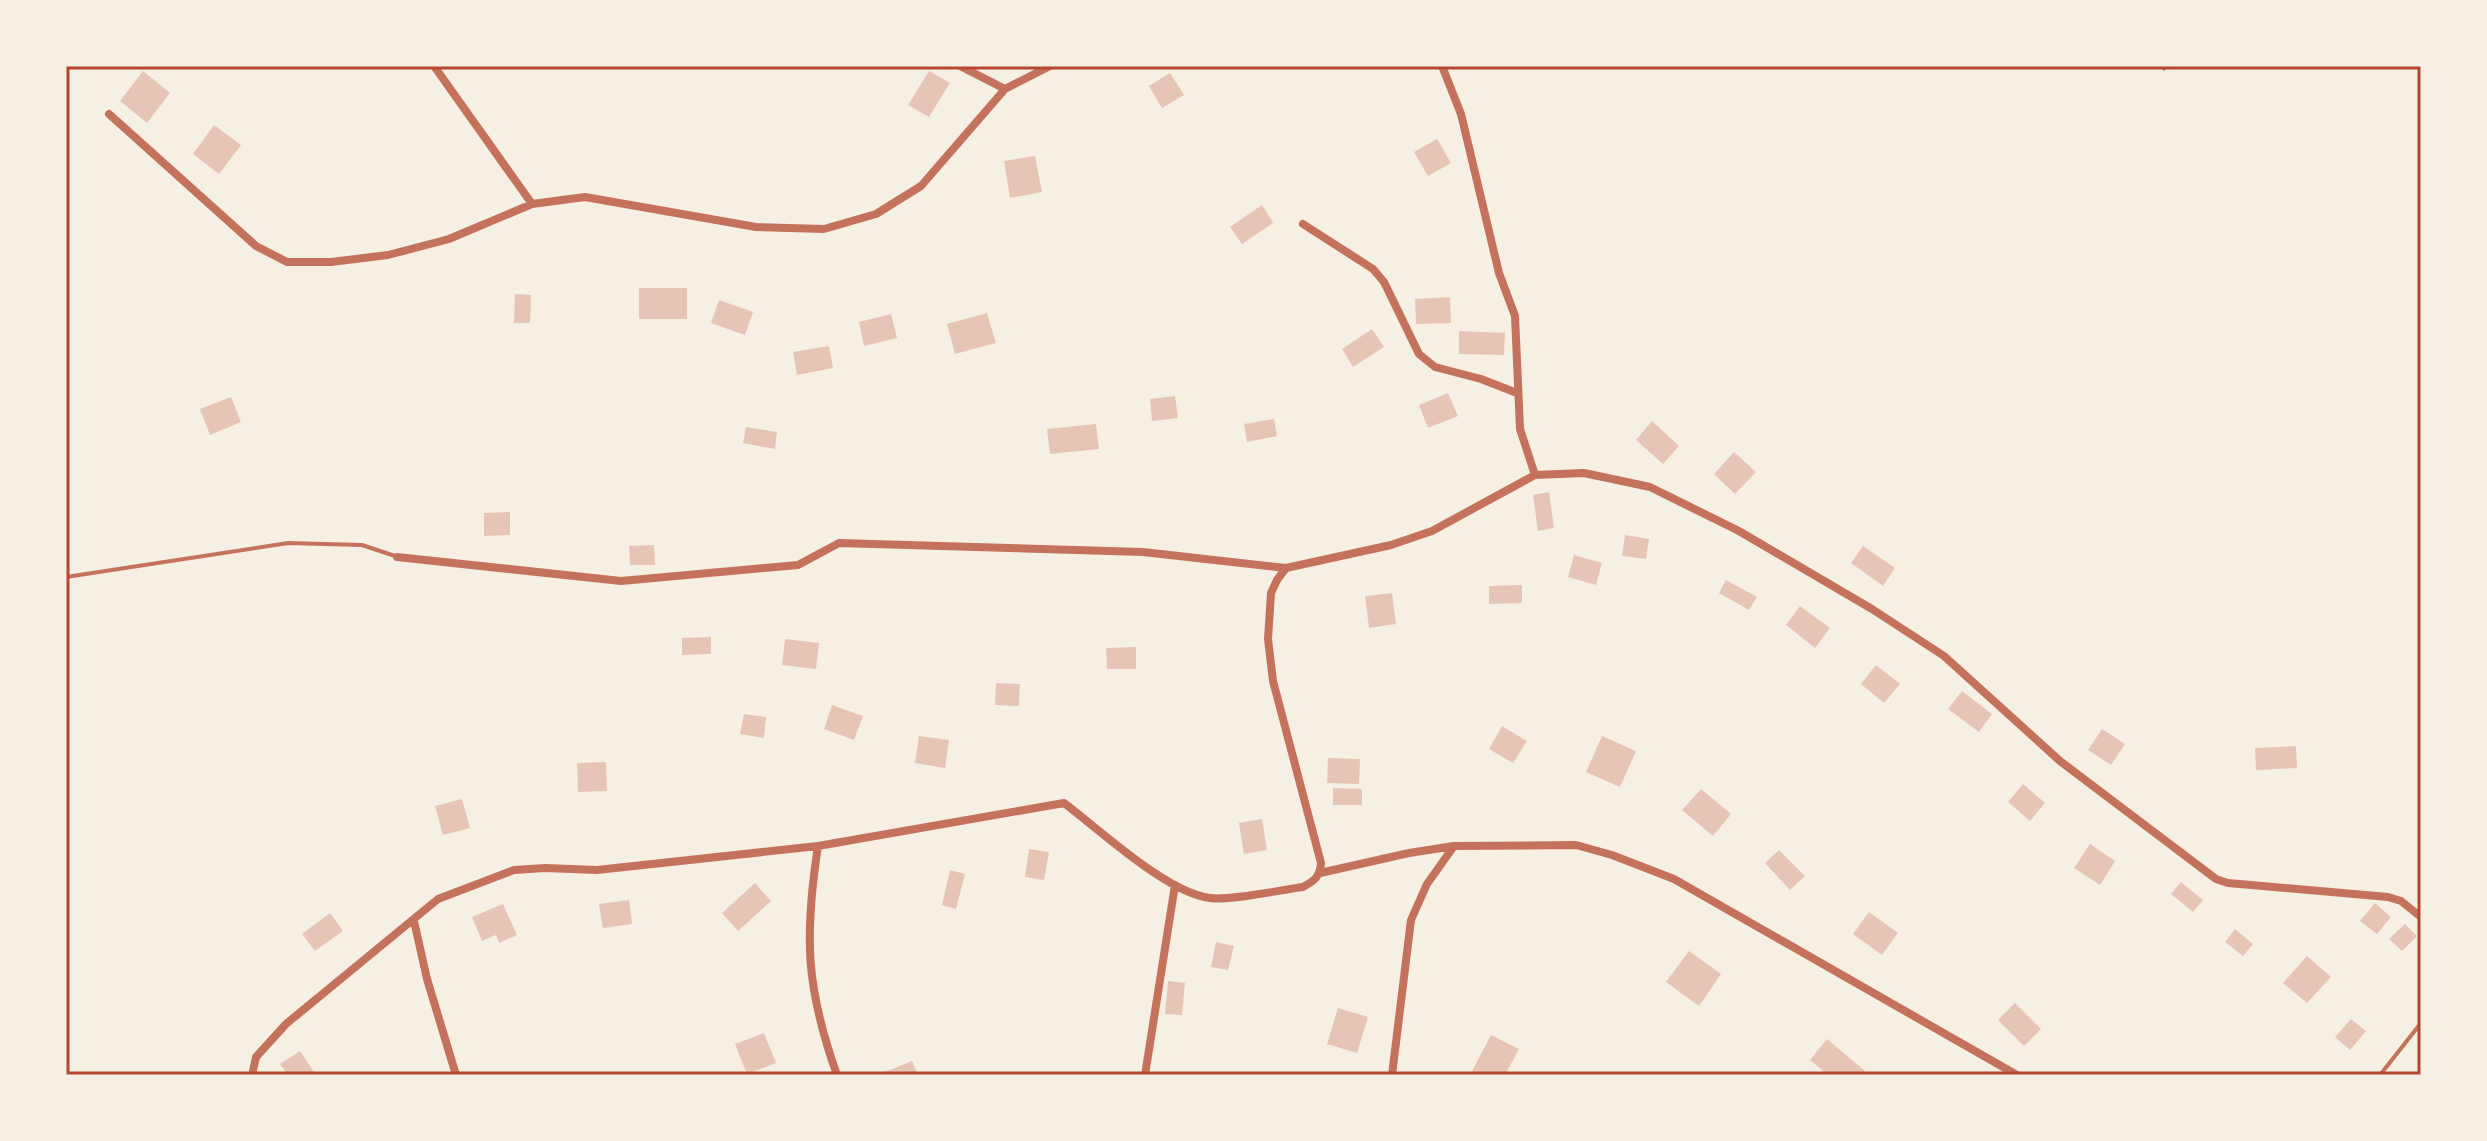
<svg xmlns="http://www.w3.org/2000/svg" width="2487" height="1141" viewBox="0 0 2487 1141" font-family="Commissioner,sans-serif">
	<style>
		.building { fill: #e6c5b7 }
		.lines { fill: none; stroke-linecap: round; stroke-linejoin: round }
		.path { stroke: #b5482f; stroke-width: 3 }
		.service { stroke: #c5725c; stroke-width: 4 }
		.minor { stroke: #c5725c; stroke-width: 8 }
		.neatline { fill: none; stroke: #b5482f; stroke-width: 3 }
	</style>
	<rect width="100%" height="100%" fill="#f6efe4"/>
	<path class="building" d="M 143,71 L 170,93 L 147,123 L 120,101 Z
		M 929,71 L 950,83 L 929,117 L 908,105 Z
		M 1170,73 L 1184,95 L 1162,108 L 1149,86 Z
		M 214,125 L 241,145 L 219,174 L 193,154 Z
		M 1437,139 L 1451,163 L 1428,176 L 1414,152 Z
		M 1035,156 L 1042,192 L 1010,198 L 1004,161 Z
		M 1262,205 L 1273,223 L 1242,244 L 1230,227 Z
		M 639,288 L 687,288 L 687,319 L 639,319 Z
		M 515,294 L 531,295 L 530,323 L 514,323 Z
		M 1450,297 L 1451,323 L 1416,324 L 1415,299 Z
		M 719,300 L 753,312 L 745,335 L 711,323 Z
		M 987,313 L 996,343 L 955,354 L 947,324 Z
		M 891,314 L 897,338 L 864,346 L 859,322 Z
		M 1372,329 L 1384,347 L 1353,367 L 1342,349 Z
		M 1459,331 L 1505,333 L 1504,355 L 1459,354 Z
		M 829,346 L 833,368 L 797,375 L 793,352 Z
		M 1448,393 L 1458,416 L 1428,428 L 1419,405 Z
		M 1175,396 L 1178,418 L 1152,421 L 1150,399 Z
		M 231,397 L 241,422 L 210,435 L 200,409 Z
		M 1274,419 L 1277,436 L 1247,442 L 1244,424 Z
		M 1652,421 L 1679,446 L 1663,464 L 1636,440 Z
		M 1096,424 L 1099,449 L 1050,454 L 1047,429 Z
		M 746,427 L 777,432 L 775,449 L 743,443 Z
		M 1734,452 L 1756,472 L 1735,494 L 1714,474 Z
		M 1549,492 L 1554,528 L 1538,531 L 1533,495 Z
		M 510,512 L 510,535 L 484,536 L 484,513 Z
		M 1625,535 L 1649,539 L 1646,559 L 1622,556 Z
		M 654,545 L 655,565 L 630,565 L 629,546 Z
		M 1863,546 L 1895,568 L 1883,586 L 1851,563 Z
		M 1574,555 L 1602,563 L 1596,585 L 1568,577 Z
		M 1726,580 L 1757,597 L 1749,610 L 1719,593 Z
		M 1522,585 L 1522,603 L 1489,604 L 1489,586 Z
		M 1392,593 L 1396,624 L 1369,628 L 1365,596 Z
		M 1800,606 L 1830,628 L 1815,648 L 1786,625 Z
		M 711,637 L 711,654 L 682,655 L 682,638 Z
		M 785,639 L 819,643 L 816,669 L 782,665 Z
		M 1136,647 L 1136,669 L 1107,669 L 1106,648 Z
		M 1876,665 L 1900,684 L 1884,703 L 1861,684 Z
		M 996,683 L 1020,684 L 1019,706 L 995,705 Z
		M 1962,691 L 1992,714 L 1979,732 L 1948,709 Z
		M 832,705 L 863,716 L 854,740 L 824,729 Z
		M 744,714 L 766,717 L 764,738 L 740,734 Z
		M 1502,726 L 1527,741 L 1513,763 L 1489,749 Z
		M 2102,729 L 2125,744 L 2111,765 L 2088,750 Z
		M 919,736 L 949,740 L 945,768 L 915,763 Z
		M 1602,736 L 1636,751 L 1620,787 L 1586,772 Z
		M 2296,746 L 2297,768 L 2256,770 L 2255,748 Z
		M 1328,758 L 1360,759 L 1359,784 L 1327,783 Z
		M 606,762 L 607,791 L 578,792 L 577,763 Z
		M 2023,784 L 2045,803 L 2030,821 L 2008,802 Z
		M 1333,788 L 1362,789 L 1362,805 L 1333,805 Z
		M 1701,789 L 1731,814 L 1713,836 L 1682,810 Z
		M 462,799 L 470,828 L 443,835 L 435,806 Z
		M 1262,819 L 1267,850 L 1244,854 L 1239,823 Z
		M 2090,844 L 2115,861 L 2100,885 L 2074,868 Z
		M 1029,849 L 1049,852 L 1044,880 L 1025,877 Z
		M 1779,850 L 1805,876 L 1790,890 L 1765,863 Z
		M 950,870 L 965,874 L 956,909 L 942,905 Z
		M 2181,882 L 2203,900 L 2193,912 L 2171,894 Z
		M 755,883 L 771,901 L 738,931 L 722,913 Z
		M 629,900 L 632,924 L 603,928 L 599,904 Z
		M 2375,903 L 2391,917 L 2377,934 L 2360,921 Z
		M 503,904 L 517,935 L 499,943 L 496,935 L 482,941 L 472,917 Z
		M 1869,912 L 1898,933 L 1882,955 L 1853,934 Z
		M 330,913 L 343,931 L 315,951 L 302,934 Z
		M 2405,924 L 2417,936 L 2402,951 L 2389,939 Z
		M 2235,929 L 2253,944 L 2243,956 L 2225,942 Z
		M 1216,942 L 1234,946 L 1228,970 L 1211,967 Z
		M 1689,951 L 1721,974 L 1699,1006 L 1666,982 Z
		M 2307,956 L 2331,977 L 2307,1003 L 2283,983 Z
		M 1168,981 L 1185,983 L 1182,1015 L 1165,1014 Z
		M 2015,1003 L 2041,1029 L 2024,1046 L 1998,1020 Z
		M 1338,1008 L 1368,1017 L 1357,1053 L 1327,1044 Z
		M 2351,1019 L 2366,1031 L 2350,1050 L 2335,1037 Z
		M 764,1033 L 776,1063 L 747,1074 L 735,1044 Z
		M 1491,1035 L 1519,1049 L 1505,1075 L 1474,1075 L 1471,1073 Z
		M 1827,1039 L 1865,1071 L 1862,1075 L 1828,1075 L 1810,1060 Z
		M 300,1051 L 316,1075 L 288,1075 L 280,1064 Z
		M 912,1061 L 918,1075 L 877,1075 Z"/>
	<g class="lines">
		<path class="path" d="M 2164,69 L 2166,66"/>
		<path class="service" d="M 66,577 L 288,543 L 362,545 L 395,556
			M 2380,1075 L 2421,1023"/>
		<path class="minor" d="M 434,66 L 532,204
			M 960,66 L 1005,89 L 1050,66
			M 1442,66 L 1461,114 L 1499,273 L 1515,316 L 1520,429 L 1535,475
			M 109,114 L 256,246 L 287,262 L 331,262 L 388,255 L 449,239 L 532,204 L 585,197 L 756,227 L 824,229 L 876,214 L 921,186 L 1005,89
			M 1303,224 L 1373,269 L 1384,282 L 1419,354 L 1435,367 L 1481,379 L 1517,393
			M 397,557 L 621,581 L 798,565 L 839,543 L 1143,552 L 1286,568
			M 818,846 C 804,937 806,988 837,1075
			M 1320,873 L 1409,853 L 1454,846 L 1576,845 L 1612,855 L 1674,879 L 2017,1075
			M 414,921 L 427,979 L 456,1075
			M 252,1075 L 256,1057 L 286,1024 L 438,899 L 514,870 L 545,868 L 597,870 L 818,846 L 1064,803 C 1100,830 1167,893 1210,898 C 1230,901 1280,890 1303,887 C 1314,881 1320,877 1321,863 L 1273,681 L 1268,639 L 1271,593 L 1277,580 L 1286,568 L 1391,545 L 1432,531 L 1535,475 L 1584,473 L 1650,487 L 1739,531 L 1872,609 L 1944,656 L 2060,761 L 2216,879 L 2228,883 L 2388,897 L 2401,901 L 2421,917
			M 1145,1075 L 1175,885
			M 1392,1075 L 1411,920 L 1427,884 L 1454,846"/>
	</g>
	<rect width="2487" height="1141" fill="none" stroke="#f6efe4" stroke-width="136"/>
	<rect x="68" y="68" width="2351" height="1005" class="neatline"/>
</svg>
